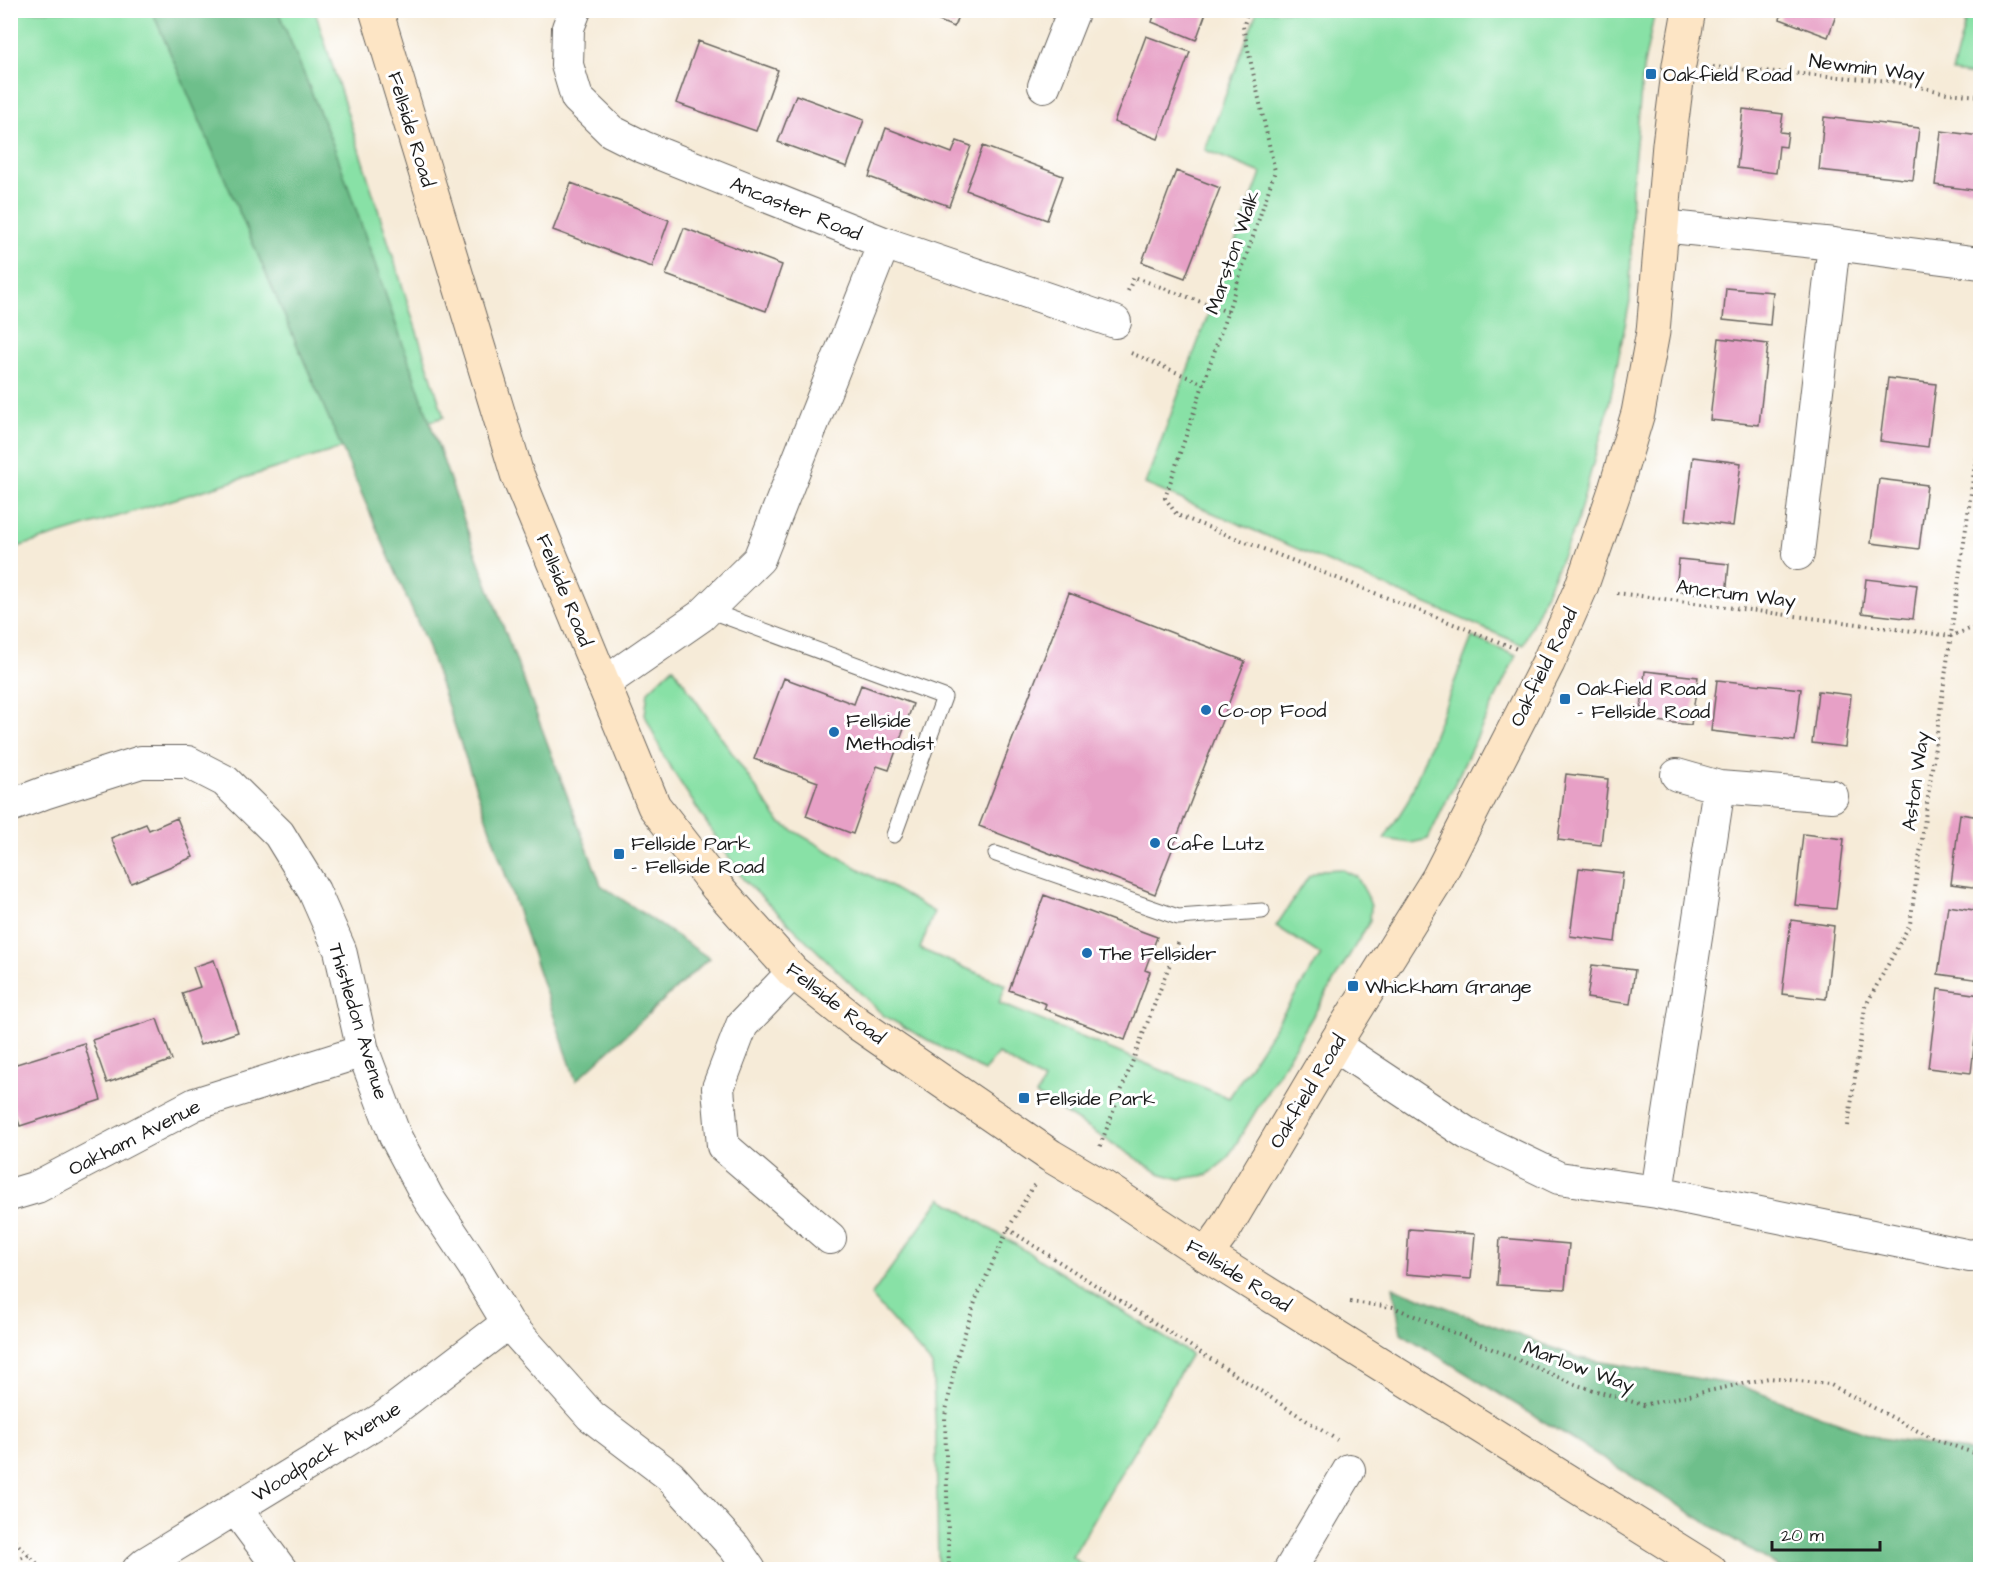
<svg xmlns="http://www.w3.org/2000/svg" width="1991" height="1580" viewBox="0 0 1991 1580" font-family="'Architects Daughter',sans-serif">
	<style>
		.green { fill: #88e1a6; stroke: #527e61; stroke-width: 1.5 }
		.forest { fill: #6ebf8b; stroke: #456e54; stroke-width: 1.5 }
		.building { fill: #e7a0c6 }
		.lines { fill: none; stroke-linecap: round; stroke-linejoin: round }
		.lane-casing { stroke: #68645e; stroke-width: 17 }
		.street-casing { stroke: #68645e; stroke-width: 34 }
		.secondary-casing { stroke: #68645e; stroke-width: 35 }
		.path { stroke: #68645e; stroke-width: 4; stroke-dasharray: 1.5 4.5; stroke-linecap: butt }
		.lane { stroke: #fff; stroke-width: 15 }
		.street { stroke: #fff; stroke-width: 32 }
		.secondary { stroke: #fde5c5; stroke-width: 33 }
		.poi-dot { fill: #1f6fb2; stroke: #fff; stroke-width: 2 }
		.labels { text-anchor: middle; stroke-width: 6; stroke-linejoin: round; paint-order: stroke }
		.street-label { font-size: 20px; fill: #1c1c1c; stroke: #fff }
		.poi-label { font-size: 20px; fill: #1c1c1c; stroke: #fff; text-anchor: start }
	</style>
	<rect width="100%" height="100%" fill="#fff"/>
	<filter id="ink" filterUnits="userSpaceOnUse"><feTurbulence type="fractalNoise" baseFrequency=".0167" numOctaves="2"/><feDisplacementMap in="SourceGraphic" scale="12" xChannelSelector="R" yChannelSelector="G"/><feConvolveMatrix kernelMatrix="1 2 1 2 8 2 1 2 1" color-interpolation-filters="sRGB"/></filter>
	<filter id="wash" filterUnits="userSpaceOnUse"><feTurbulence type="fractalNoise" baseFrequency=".008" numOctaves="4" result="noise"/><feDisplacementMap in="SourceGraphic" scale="24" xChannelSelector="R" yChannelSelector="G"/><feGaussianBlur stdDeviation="1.35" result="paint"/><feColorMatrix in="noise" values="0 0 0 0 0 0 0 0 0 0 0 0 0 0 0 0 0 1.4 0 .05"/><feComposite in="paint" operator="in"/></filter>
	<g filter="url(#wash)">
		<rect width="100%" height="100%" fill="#f6ebd8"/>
		<path class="green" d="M 11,11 L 315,11 L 444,417 L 11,549 Z
			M 1257,11 L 1655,11 L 1643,69 L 1632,185 L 1630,301 L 1607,414 L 1576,525 L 1523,645 L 1145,484 L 1261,173 L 1205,150 Z
			M 1968,11 L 1980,11 L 1980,76 L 1952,72 Z
			M 1472,637 L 1516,656 L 1428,839 L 1411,843 L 1384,839 L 1408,801 Z
			M 673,667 L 780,823 L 934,912 L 920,949 L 1006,985 L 999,1003 L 1229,1098 L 1321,955 L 1276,926 L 1309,876 L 1322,870 L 1341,869 L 1357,877 L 1367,895 L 1371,906 L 1370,921 L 1227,1159 L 1207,1175 L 1180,1179 L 1159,1173 L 1036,1095 L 1044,1081 L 998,1054 L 984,1071 L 884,1016 L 743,879 L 665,759 L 645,715 L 648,691 Z
			M 941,1198 L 1191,1354 L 1072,1557 L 1088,1569 L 938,1569 L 936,1435 L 932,1365 L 871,1296 Z"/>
		<path class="forest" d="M 152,11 L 278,11 L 336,152 L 474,549 L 601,885 L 709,958 L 576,1081 L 426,642 Z
			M 1393,1287 L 1579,1358 L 1741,1386 L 1880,1438 L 1980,1453 L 1980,1569 L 1781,1569 L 1401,1333 Z"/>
		<g id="blocks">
			<path class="building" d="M 912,10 L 960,10 L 954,27 Z
				M 1156,10 L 1207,10 L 1196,40 L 1152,22 Z
				M 1783,10 L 1838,10 L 1828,37 L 1780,19 Z
				M 1146,36 L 1190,52 L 1158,139 L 1114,122 Z
				M 698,41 L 778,70 L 756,131 L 676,103 Z
				M 796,95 L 864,120 L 847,167 L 778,142 Z
				M 1743,109 L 1783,114 L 1780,132 L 1788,133 L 1786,147 L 1779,146 L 1776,173 L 1737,168 Z
				M 1824,117 L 1919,128 L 1913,180 L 1819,170 Z
				M 886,128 L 952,153 L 957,141 L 971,146 L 949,206 L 869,177 Z
				M 1941,131 L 1980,136 L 1980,191 L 1935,185 Z
				M 983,146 L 1063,176 L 1047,220 L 966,190 Z
				M 1176,171 L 1220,188 L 1185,278 L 1142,262 Z
				M 571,183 L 669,220 L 652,267 L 553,230 Z
				M 684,228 L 782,265 L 766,311 L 666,275 Z
				M 1726,288 L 1773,292 L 1770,325 L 1723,320 Z
				M 1719,338 L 1768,344 L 1759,425 L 1710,420 Z
				M 1888,378 L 1936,384 L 1928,447 L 1880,441 Z
				M 1693,457 L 1741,463 L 1733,526 L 1686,520 Z
				M 1879,479 L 1927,485 L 1919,549 L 1871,543 Z
				M 1679,559 L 1729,564 L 1726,596 L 1676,591 Z
				M 1866,579 L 1917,585 L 1913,619 L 1862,613 Z
				M 1069,593 L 1245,661 L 1155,894 L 979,826 Z
				M 1645,671 L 1698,677 L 1691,725 L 1640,719 Z
				M 784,678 L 854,704 L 861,685 L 913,704 L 889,770 L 877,766 L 853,834 L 806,816 L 818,782 L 754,759 Z
				M 1717,680 L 1801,689 L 1795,741 L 1711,731 Z
				M 1818,691 L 1851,695 L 1845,747 L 1812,743 Z
				M 1566,774 L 1608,779 L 1601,845 L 1558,840 Z
				M 1960,814 L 1980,817 L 1980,888 L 1951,884 Z
				M 177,818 L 193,857 L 131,883 L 111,838 L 146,824 L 149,830 Z
				M 1803,834 L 1844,839 L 1836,909 L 1795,905 Z
				M 1579,868 L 1623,873 L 1615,942 L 1570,936 Z
				M 1044,895 L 1157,937 L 1145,970 L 1150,972 L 1125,1040 L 1044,1009 L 1046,1004 L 1009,990 Z
				M 1948,906 L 1980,911 L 1980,980 L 1938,974 Z
				M 1791,920 L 1834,926 L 1826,999 L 1782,994 Z
				M 214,960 L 238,1032 L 200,1045 L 182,993 L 200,987 L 193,967 Z
				M 1592,965 L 1635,970 L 1630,1004 L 1587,998 Z
				M 1938,989 L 1980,995 L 1971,1073 L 1928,1068 Z
				M 157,1019 L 172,1060 L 107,1083 L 92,1040 Z
				M 84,1043 L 101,1100 L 20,1126 L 10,1097 L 10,1066 Z
				M 1409,1229 L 1475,1234 L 1471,1279 L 1406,1274 Z
				M 1500,1238 L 1569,1244 L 1565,1289 L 1497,1285 Z"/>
		</g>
	</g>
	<g filter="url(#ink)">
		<use href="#blocks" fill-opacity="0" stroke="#68645e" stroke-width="1.5"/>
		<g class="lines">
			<defs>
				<path id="lane" d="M 708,610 L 944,697 L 894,835
					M 996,854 L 1178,917 L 1262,911"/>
				<path id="street" d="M 575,10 L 568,28 L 567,65 L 577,98 L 611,131 L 643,147 L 884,243 L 1115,322
					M 1044,86 L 1074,10
					M 1662,226 L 1834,244 L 1980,263
					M 1798,554 L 1834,244
					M 603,684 L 701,616 L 759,559 L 884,243
					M 1677,775 L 1719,787 L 1832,796
					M 10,806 L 44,793 L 141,762 L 188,762 L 225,781 L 279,834 L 314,891 L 340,950 L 363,1051 L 395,1136 L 428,1198 L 473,1265 L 508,1323 L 591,1416 L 670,1476 L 735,1548 L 750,1570
					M 793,972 L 742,1025 L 718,1088 L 723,1146 L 830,1238
					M 1334,1045 L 1468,1134 L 1559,1178 L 1657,1192 L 1970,1256 L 1980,1254
					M 1657,1192 L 1719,787
					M 10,1195 L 37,1187 L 195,1104 L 363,1051
					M 235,1508 L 281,1570
					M 138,1570 L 146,1563 L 382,1419 L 508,1323
					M 1290,1570 L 1349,1470"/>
				<path id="secondary" d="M 376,10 L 517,474 L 654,806 L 717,887 L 793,972 L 857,1023 L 1051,1156 L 1105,1188 L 1206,1255 L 1710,1570
					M 1206,1255 L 1223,1232 L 1334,1045 L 1438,878 L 1548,663 L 1581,588 L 1614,493 L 1638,413 L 1653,332 L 1669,144 L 1679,65 L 1689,10"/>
			</defs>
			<use href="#lane" class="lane-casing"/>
			<use href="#street" class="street-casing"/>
			<use href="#secondary" class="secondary-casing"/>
			<path class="path" d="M 1249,10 L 1243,27 L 1275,171 L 1165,498 L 1177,515 L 1517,649
				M 1713,67 L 1891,81 L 1947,93 L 1980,96
				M 1128,291 L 1134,277 L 1228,312
				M 1131,353 L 1204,384
				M 1617,593 L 1951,636 L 1980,625
				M 1848,1126 L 1865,1007 L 1910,924 L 1980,429
				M 1100,1146 L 1178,943
				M 1008,1229 L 1337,1440
				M 1350,1302 L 1393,1307 L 1577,1385 L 1643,1405 L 1769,1378 L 1829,1384 L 1933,1439 L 1980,1455
				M 10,1537 L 44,1570
				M 10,1561 L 29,1555
				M 949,1570 L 945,1416 L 957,1357 L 976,1299 L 1008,1229 L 1034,1185"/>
			<use href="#lane" class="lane"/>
			<use href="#street" class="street"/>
			<use href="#secondary" class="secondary"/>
		</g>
	</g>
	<g class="poi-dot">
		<rect x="1645" y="68" width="12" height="12" rx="3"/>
		<rect x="1559" y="693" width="12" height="12" rx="3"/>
		<circle cx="1206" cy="710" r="6"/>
		<circle cx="834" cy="732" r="6"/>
		<circle cx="1155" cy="843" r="6"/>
		<rect x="613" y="848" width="12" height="12" rx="3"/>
		<circle cx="1087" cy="953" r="6"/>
		<rect x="1347" y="980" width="12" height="12" rx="3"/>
		<rect x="1018" y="1092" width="12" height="12" rx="3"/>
	</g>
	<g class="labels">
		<g class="street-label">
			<text transform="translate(1867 67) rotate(7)" y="7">Newmin Way</text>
			<text transform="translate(412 129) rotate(73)" y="7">Fellside Road</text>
			<text transform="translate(796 208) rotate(22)" y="7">Ancaster Road</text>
			<text transform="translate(1232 252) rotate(-71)" y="7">Marston Walk</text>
			<text transform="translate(565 590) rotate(68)" y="7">Fellside Road</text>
			<text transform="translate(1736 593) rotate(7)" y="7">Ancrum Way</text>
			<text transform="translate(1543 667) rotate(-64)" y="7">Oakfield Road</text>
			<text transform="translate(1915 781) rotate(-82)" y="7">Aston Way</text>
			<text transform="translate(836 1003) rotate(38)" y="7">Fellside Road</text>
			<text transform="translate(359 1021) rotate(73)" y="7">Thistledon Avenue</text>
			<text transform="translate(1307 1091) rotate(-59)" y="7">Oakfield Road</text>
			<text transform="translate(134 1137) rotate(-27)" y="7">Oakham Avenue</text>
			<text transform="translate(1239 1275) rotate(32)" y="7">Fellside Road</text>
			<text transform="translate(1579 1366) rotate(20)" y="7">Marlow Way</text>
			<text transform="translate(326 1451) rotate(-32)" y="7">Woodpack Avenue</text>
		</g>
		<g class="poi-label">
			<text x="1663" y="81">Oakfield Road</text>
			<text x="1577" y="695">Oakfield Road<tspan x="1577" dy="23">- Fellside Road</tspan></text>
			<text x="1218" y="717">Co-op Food</text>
			<text x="846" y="727">Fellside<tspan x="846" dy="23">Methodist</tspan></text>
			<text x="631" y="850">Fellside Park<tspan x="631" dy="23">- Fellside Road</tspan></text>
			<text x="1167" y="850">Cafe Lutz</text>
			<text x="1099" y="960">The Fellsider</text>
			<text x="1365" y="993">Whickham Grange</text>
			<text x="1036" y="1105">Fellside Park</text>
		</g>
	</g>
	<rect width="1991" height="1580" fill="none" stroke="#fff" stroke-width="36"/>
	<path d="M1772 1541v9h108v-9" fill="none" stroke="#1c1c1c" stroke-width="3"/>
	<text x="1781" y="1541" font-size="18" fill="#1c1c1c" stroke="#ffffff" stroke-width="4.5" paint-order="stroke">20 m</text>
</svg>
